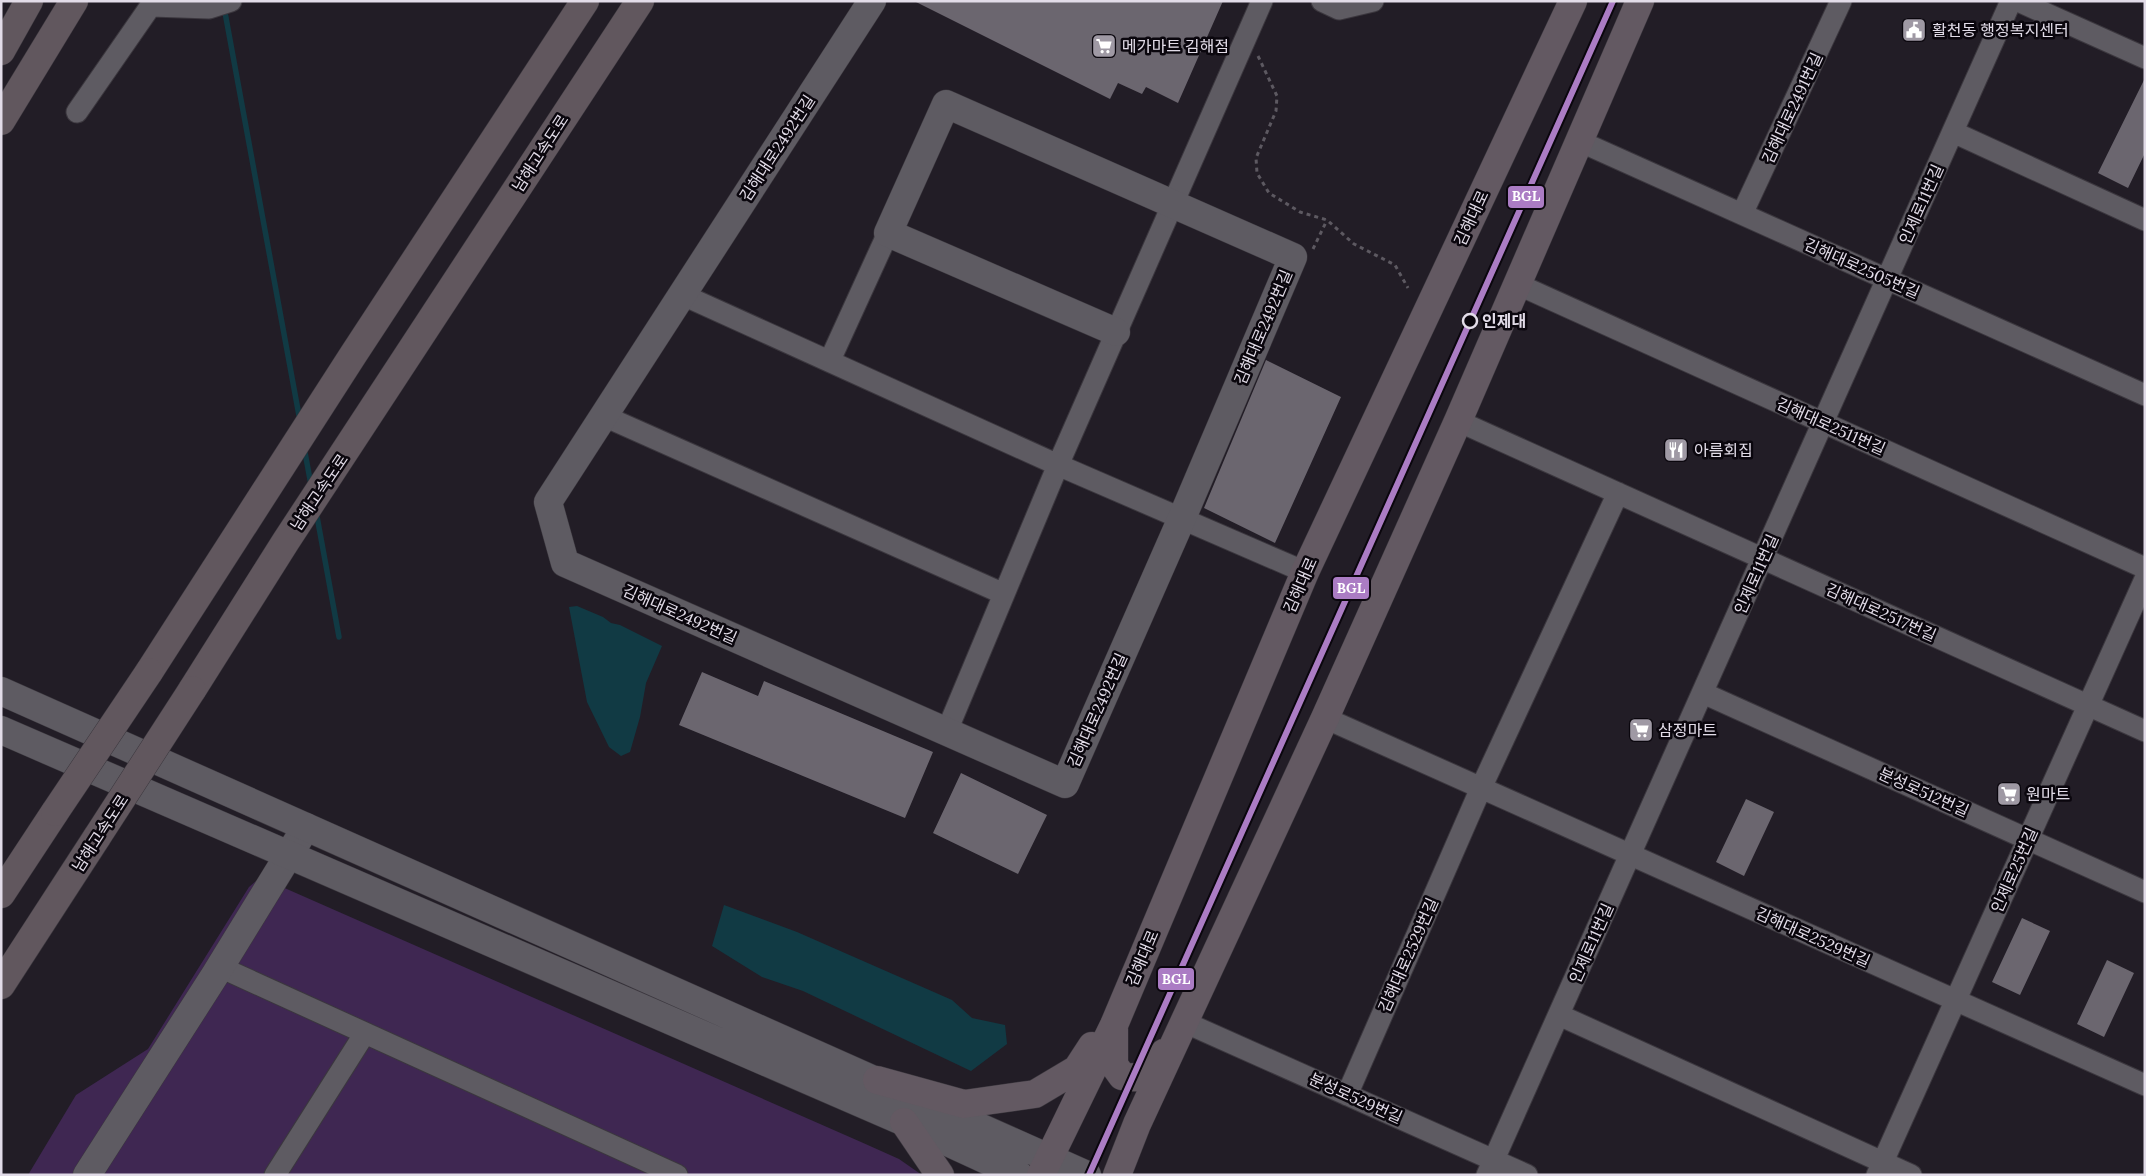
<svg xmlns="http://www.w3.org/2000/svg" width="2146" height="1176" viewBox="0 0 2146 1176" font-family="Lora,'Noto Sans KR',serif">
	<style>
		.green { fill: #3f2752 }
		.water { fill: #113a44 }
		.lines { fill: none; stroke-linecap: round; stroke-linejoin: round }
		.stream { stroke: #113a44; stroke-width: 5.5 }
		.building { fill: #6b666f }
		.minor-casing { stroke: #3b373e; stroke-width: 23 }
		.tertiary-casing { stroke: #3b373e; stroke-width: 29 }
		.secondary-casing { stroke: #3b373e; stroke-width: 29 }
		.primary-casing { stroke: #3b373e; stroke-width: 29 }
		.motorway-casing { stroke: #3b373e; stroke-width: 29 }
		.path { stroke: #5d5961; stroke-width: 3; stroke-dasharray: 4 4; stroke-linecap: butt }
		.minor { stroke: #5e5b62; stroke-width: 21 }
		.tertiary { stroke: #5e5b62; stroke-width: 28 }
		.secondary { stroke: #5e5b62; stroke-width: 28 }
		.primary { stroke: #635962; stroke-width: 28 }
		.motorway { stroke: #61575e; stroke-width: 28 }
		.motorway-bridge-casing { stroke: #3b373e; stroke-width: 29; stroke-linecap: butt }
		.motorway-bridge { stroke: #61575e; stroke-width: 28 }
		.rail-1-casing { stroke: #0a060d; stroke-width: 10 }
		.rail-1 { stroke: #ab7cc4; stroke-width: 6 }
		.stop-dot { fill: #0a060d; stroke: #e2dce8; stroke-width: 2.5 }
		.labels { text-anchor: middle; stroke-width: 5; stroke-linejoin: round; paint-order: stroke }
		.poi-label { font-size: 16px; fill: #e2dce8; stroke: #0a060d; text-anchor: start }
		.street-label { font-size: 16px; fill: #e2dce8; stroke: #0a060d }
		.stop-label { font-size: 16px; font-weight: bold; fill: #e2dce8; stroke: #0a060d; text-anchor: start }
		.line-badge { stroke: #0a060d; stroke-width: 2 }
		.badge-label { font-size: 14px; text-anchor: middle; font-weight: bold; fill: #fff }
	</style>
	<rect width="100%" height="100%" fill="#221d26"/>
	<path class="green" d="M 256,881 L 262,885 L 81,1175 L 28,1175 L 76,1095 L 148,1049 L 249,887 Z
		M 280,886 L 861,1142 L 899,1159 L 922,1175 L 92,1175 Z"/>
	<path class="water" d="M 577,606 L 603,617 L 611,623 L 620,625 L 662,646 L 646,683 L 640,717 L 630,752 L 621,756 L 609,747 L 587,702 L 569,607 Z
		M 724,905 L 797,932 L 952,1000 L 972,1018 L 1005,1025 L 1007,1044 L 971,1071 L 803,991 L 762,977 L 712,946 Z"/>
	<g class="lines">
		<path class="stream" d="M 224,7 L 300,421
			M 304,447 L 311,485
			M 316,511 L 339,637"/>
	</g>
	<path class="building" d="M 914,1 L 1223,1 L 1178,103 L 1146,87 L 1142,94 L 1118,83 L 1110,99 Z
		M 2145,78 L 2145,153 L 2128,188 L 2098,173 Z
		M 1266,360 L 1341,397 L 1275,543 L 1204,508 Z
		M 702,672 L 758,696 L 764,681 L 933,752 L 905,818 L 679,725 Z
		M 961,773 L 1047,815 L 1018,874 L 933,833 Z
		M 1746,799 L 1774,812 L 1744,876 L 1716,862 Z
		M 2022,918 L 2050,931 L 2020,995 L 1992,982 Z
		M 2107,960 L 2134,973 L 2104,1037 L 2077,1024 Z"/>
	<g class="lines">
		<defs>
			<path id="minor" d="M 1262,1 L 1058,465 L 1305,572
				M 1322,1 L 1339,9 L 1373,1
				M 2018,1 L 2145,58
				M 152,6 L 209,8 L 231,1
				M 77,112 L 154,1
				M 1953,132 L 2145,220
				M 1579,141 L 2145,395
				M 1742,214 L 1841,1
				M 1517,284 L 2145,568
				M 683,295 L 1058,465 L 946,733
				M 830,360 L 888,233
				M 604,416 L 1004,594
				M 1458,421 L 2145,731
				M 1703,693 L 2145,892
				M 1325,718 L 2145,1085
				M 220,967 L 677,1175
				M 1559,1015 L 1911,1175
				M 1184,1022 L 1527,1175
				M 1347,1095 L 1481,788 L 1618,493
				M 275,1175 L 365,1033
				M 1487,1175 L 2011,1
				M 1877,1175 L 2145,579"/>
			<path id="tertiary" d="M 872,1 L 548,502 L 565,563 L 1065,784 L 1182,518 L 1293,257 L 946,104 L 888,233 L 1116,332
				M 87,1175 L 215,975 L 306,827"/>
			<path id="secondary" d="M 1,691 L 1087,1175
				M 1,730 L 904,1122 L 1019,1175"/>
			<path id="primary" d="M 1114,1029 L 1114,1065 L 1122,1076 C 1145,1081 1150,1071 1164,1053
				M 877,1080 L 964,1104 L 1035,1094 L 1077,1069 L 1092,1046
				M 904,1122 L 940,1175
				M 1041,1175 L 1114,1025 L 1305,572 L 1573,1
				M 1117,1175 L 1137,1124 L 1325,718 L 1458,421 L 1640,1"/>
			<path id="motorway" d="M 1,51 L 29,1
				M 1,121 L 74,1
				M 149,672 L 353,355 L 585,1
				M 192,690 L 286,541 L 640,1
				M 1,894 L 55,812
				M 1,985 L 97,837"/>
		</defs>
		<use href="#minor" class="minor-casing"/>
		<use href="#tertiary" class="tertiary-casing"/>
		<use href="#secondary" class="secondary-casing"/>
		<use href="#primary" class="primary-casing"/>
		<use href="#motorway" class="motorway-casing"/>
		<path class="path" d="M 1258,56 L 1277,96 L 1276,111 L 1256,158 L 1257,173 L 1269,193 L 1300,212 L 1327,220 L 1354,244 L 1395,265 L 1408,288
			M 1313,249 L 1327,220"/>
		<use href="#minor" class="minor"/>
		<use href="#tertiary" class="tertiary"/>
		<use href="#secondary" class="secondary"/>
		<use href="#primary" class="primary"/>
		<use href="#motorway" class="motorway"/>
		<defs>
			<path id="motorway-bridge" d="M 55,812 L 149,672
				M 97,837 L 192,690"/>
		</defs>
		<use href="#motorway-bridge" class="motorway-bridge-casing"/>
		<use href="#motorway-bridge" class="motorway-bridge"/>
		<defs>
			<path id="rail-1" d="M 1089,1175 L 1613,1"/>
		</defs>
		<use href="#rail-1" class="rail-1-casing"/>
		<use href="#rail-1" class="rail-1"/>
	</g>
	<defs>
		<symbol id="civic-square" viewBox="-11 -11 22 22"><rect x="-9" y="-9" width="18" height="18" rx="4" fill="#9f99a4" stroke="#0a060d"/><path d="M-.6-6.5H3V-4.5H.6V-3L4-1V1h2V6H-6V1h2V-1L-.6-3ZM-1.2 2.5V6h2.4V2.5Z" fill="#fff"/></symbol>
		<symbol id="supermarket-square" viewBox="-11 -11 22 22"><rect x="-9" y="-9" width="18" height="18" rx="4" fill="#9f99a4" stroke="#0a060d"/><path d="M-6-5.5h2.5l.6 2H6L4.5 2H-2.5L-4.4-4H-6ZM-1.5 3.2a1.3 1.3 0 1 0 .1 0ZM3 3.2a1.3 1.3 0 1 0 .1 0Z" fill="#fff"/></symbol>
		<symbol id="restaurant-square" viewBox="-11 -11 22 22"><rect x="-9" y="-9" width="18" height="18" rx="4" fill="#9f99a4" stroke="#0a060d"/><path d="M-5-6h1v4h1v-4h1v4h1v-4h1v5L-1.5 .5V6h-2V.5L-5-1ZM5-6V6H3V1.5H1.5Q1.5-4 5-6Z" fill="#fff"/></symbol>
	</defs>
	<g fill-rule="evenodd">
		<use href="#civic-square" x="1900" y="16" width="28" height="28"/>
		<use href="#supermarket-square" x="1090" y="32" width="28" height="28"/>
		<use href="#restaurant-square" x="1662" y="436" width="28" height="28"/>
		<use href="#supermarket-square" x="1627" y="716" width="28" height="28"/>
		<use href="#supermarket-square" x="1995" y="780" width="28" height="28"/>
	</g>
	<circle class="stop-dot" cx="1470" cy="321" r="7"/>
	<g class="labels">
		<g class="poi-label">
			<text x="1932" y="36">활천동 행정복지센터</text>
			<text x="1122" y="52">메가마트 김해점</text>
			<text x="1694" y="456">아름회집</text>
			<text x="1658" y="736">삼정마트</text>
			<text x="2026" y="800">원마트</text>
		</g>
		<g class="street-label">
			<text transform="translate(1792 108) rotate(-65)" y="6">김해대로2491번길</text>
			<text transform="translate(777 148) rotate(-57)" y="6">김해대로2492번길</text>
			<text transform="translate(540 153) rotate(-57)" y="6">남해고속도로</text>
			<text transform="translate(1921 204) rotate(-66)" y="6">인제로11번길</text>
			<text transform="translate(1471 218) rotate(-65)" y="6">김해대로</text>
			<text transform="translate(1862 268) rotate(24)" y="6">김해대로2505번길</text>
			<text transform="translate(1263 327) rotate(-67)" y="6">김해대로2492번길</text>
			<text transform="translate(1831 426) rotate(24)" y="6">김해대로2511번길</text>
			<text transform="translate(319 492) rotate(-56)" y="6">남해고속도로</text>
			<text transform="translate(1756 574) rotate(-66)" y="6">인제로11번길</text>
			<text transform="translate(1300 585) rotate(-66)" y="6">김해대로</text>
			<text transform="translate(1881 612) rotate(24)" y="6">김해대로2517번길</text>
			<text transform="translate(680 614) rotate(24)" y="6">김해대로2492번길</text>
			<text transform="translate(1097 710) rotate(-66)" y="6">김해대로2492번길</text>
			<text transform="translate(1924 792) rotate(24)" y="6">분성로512번길</text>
			<text transform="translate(100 833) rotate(-57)" y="6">남해고속도로</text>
			<text transform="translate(2014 870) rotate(-66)" y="6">인제로25번길</text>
			<text transform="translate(1813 937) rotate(24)" y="6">김해대로2529번길</text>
			<text transform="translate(1591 943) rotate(-66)" y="6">인제로11번길</text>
			<text transform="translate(1408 955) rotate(-66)" y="6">김해대로2529번길</text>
			<text transform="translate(1142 958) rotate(-67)" y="6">김해대로</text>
			<text transform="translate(1356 1098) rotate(24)" y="6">분성로529번길</text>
		</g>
		<g class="stop-label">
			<text x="1482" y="327">인제대</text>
		</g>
	</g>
	<g class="line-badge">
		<rect x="1507" y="185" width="38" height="24" rx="5" fill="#ab7cc4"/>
		<rect x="1332" y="576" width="38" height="24" rx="5" fill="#ab7cc4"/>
		<rect x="1157" y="967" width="38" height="24" rx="5" fill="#ab7cc4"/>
	</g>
	<g class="badge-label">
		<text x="1526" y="201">BGL</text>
		<text x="1351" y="593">BGL</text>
		<text x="1176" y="984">BGL</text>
	</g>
	<rect width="2146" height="1176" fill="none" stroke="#e2dce8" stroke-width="5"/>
</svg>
